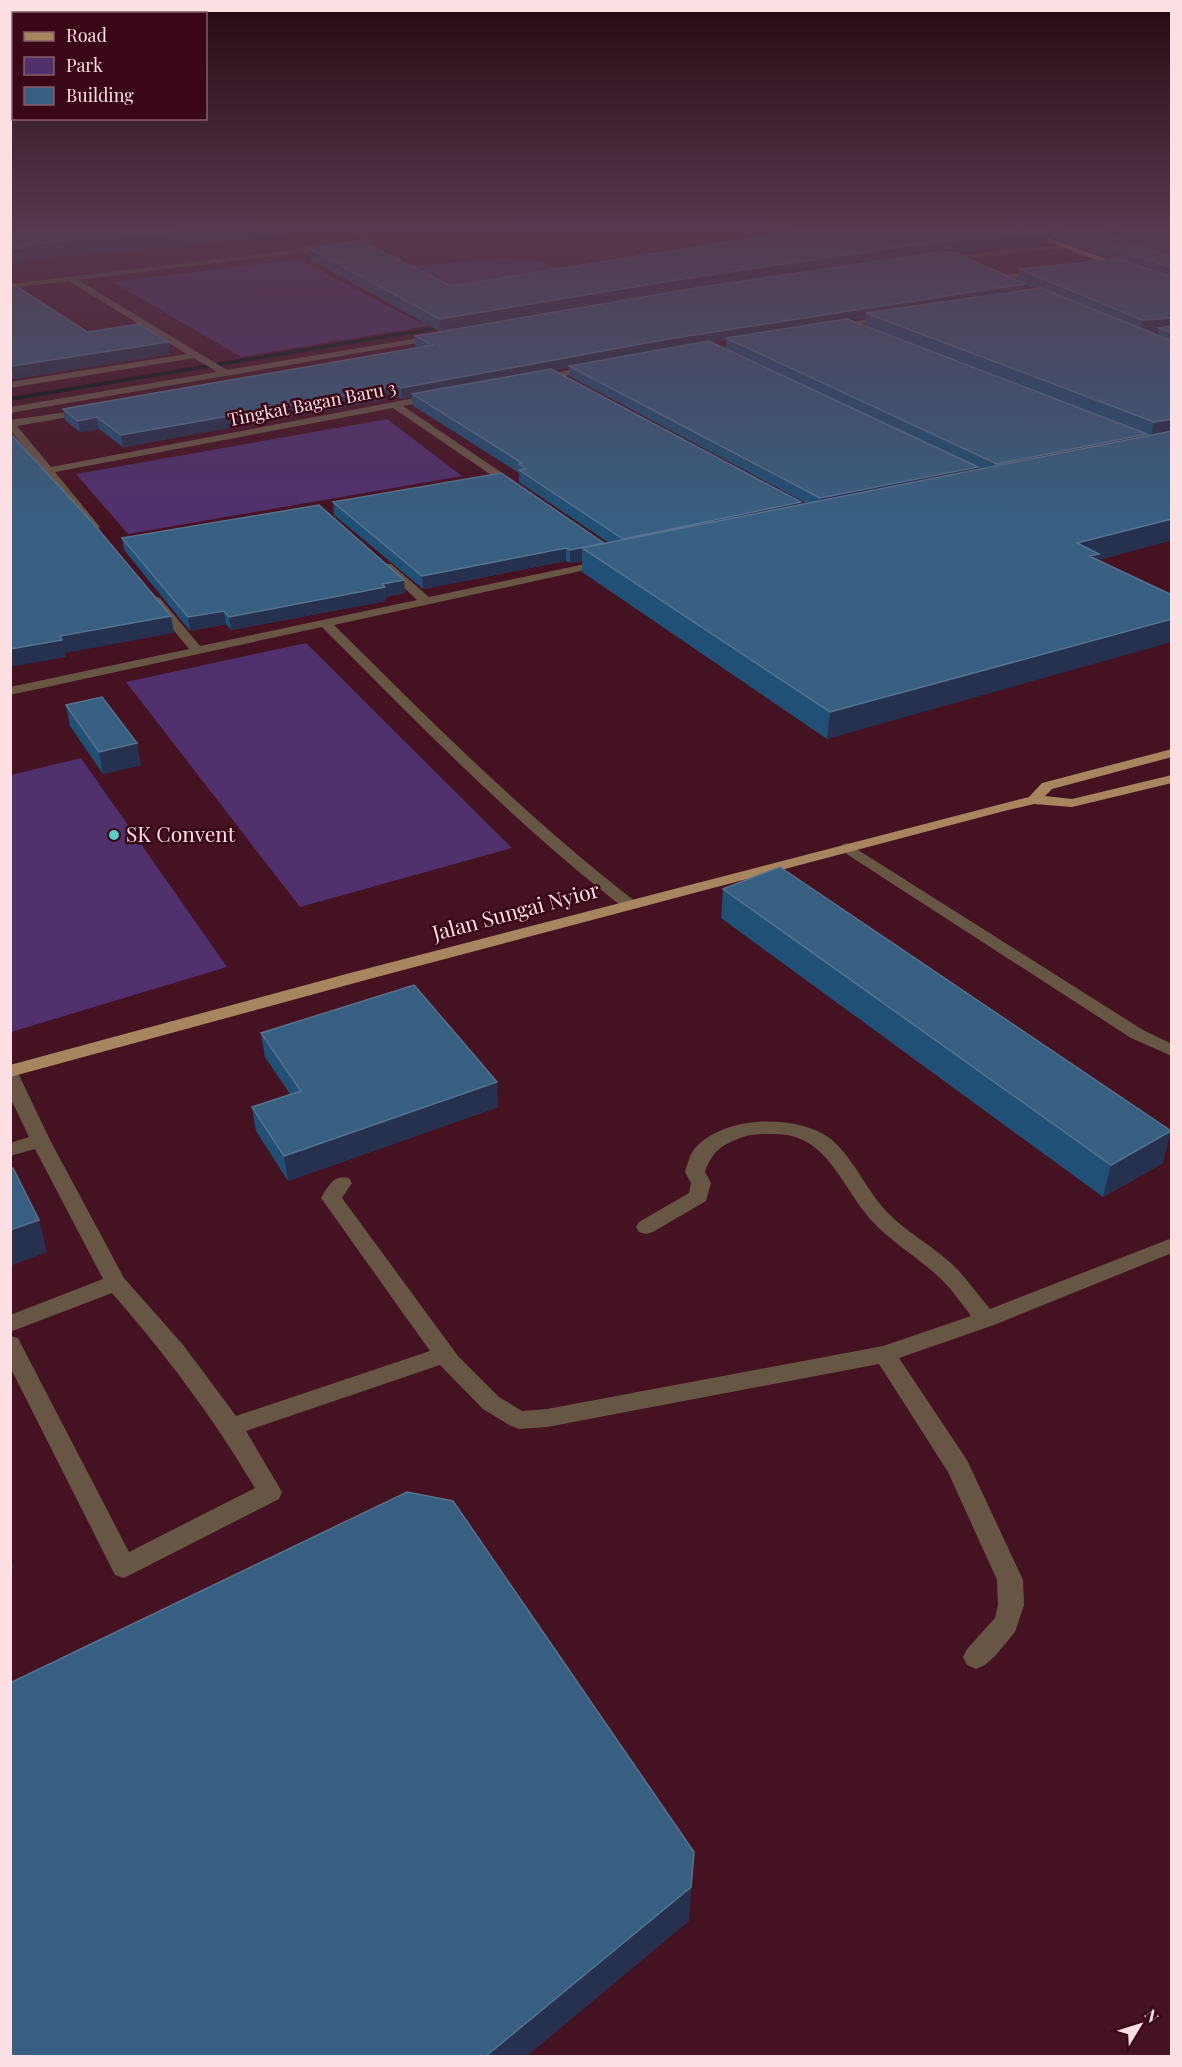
<svg xmlns="http://www.w3.org/2000/svg" width="1182" height="2067" viewBox="0 0 1182 2067" font-family="'Playfair Display',serif">
	<style>
		.green { fill: #50316d }
		.lines { fill: none; stroke-linecap: round; stroke-linejoin: round }
		.stream { fill: #03110f; fill-rule: evenodd }
		.minor { fill: #685645; fill-rule: evenodd }
		.major { fill: #a8845f; fill-rule: evenodd }
		.highway { fill: #c19669; fill-rule: evenodd }
		.wall { fill: #205075; fill-rule: evenodd }
		.shaded-wall { fill: #25314f }
		.building { fill: #375f81; stroke: #567390; stroke-width: 1.5 }
		.poi-dot { fill: #56cec2; stroke: #3a0717; stroke-width: 2 }
		.labels { text-anchor: middle; stroke-width: 5; stroke-linejoin: round; paint-order: stroke }
		.far-street-label { font-size: 18px; fill: #fbdfe3; stroke: #3a0717 }
		.poi-label { font-size: 21px; fill: #fbdfe3; stroke: #3a0717; text-anchor: start }
		.street-label { font-size: 21px; fill: #fbdfe3; stroke: #3a0717 }
	</style>
	<rect width="100%" height="100%" fill="#451221"/>
	<path class="green" d="M 505,258 L 544,261 L 545,265 L 594,267 L 464,291 L 413,266 Z
		M 298,259 L 419,322 L 426,321 L 433,325 L 241,357 L 113,282 Z
		M 387,419 L 462,476 L 128,534 L 76,474 Z
		M 306,643 L 512,848 L 300,907 L 126,682 Z
		M 81,758 L 227,967 L 11,1032 L 11,775 Z"/>
	<g class="lines">
		<path class="stream" d="M 451,324 L 453,327 L 10,401 L 10,397 Z"/>
		<path class="minor" d="M 354,229 L 362,229 L 372,238 L 372,244 L 78,280 L 227,370 L 437,335 L 440,335 L 440,339 L 10,413 L 10,407 L 217,372 L 194,358 L 10,388 L 10,382 L 187,354 L 69,281 L 10,288 L 10,284 L 367,241 Z
			M 1064,245 L 1066,248 L 939,260 L 935,258 Z
			M 1044,272 L 1041,276 L 1001,279 L 997,277 L 1001,275 Z
			M 888,315 L 891,315 L 891,319 L 832,329 L 828,327 Z
			M 592,365 L 596,368 L 595,370 L 537,381 L 533,378 Z
			M 436,394 L 441,397 L 439,399 L 403,406 L 520,485 L 520,489 L 512,489 L 393,408 L 55,472 L 100,527 L 95,530 L 91,529 L 10,430 L 10,420 L 89,409 L 89,413 L 86,414 L 17,426 L 51,467 Z
			M 604,560 L 610,563 L 608,565 L 334,625 C 431,721 527,818 636,902 L 638,905 L 630,910 L 624,908 C 515,824 420,725 322,627 L 10,695 L 10,687 L 189,649 L 150,601 L 156,597 L 160,598 L 200,646 L 417,600 L 383,568 L 383,564 L 391,564 L 429,597 Z
			M 847,843 L 1143,1030 L 1172,1044 L 1172,1056 L 1131,1038 L 842,851 L 839,848 L 842,845 Z
			M 10,1069 L 17,1071 L 19,1075 L 50,1140 L 124,1278 L 184,1346 L 236,1416 L 430,1351 L 321,1198 C 328,1186 334,1174 349,1178 L 352,1183 L 342,1198 L 458,1356 L 499,1397 L 522,1411 L 547,1409 L 883,1346 L 971,1316 C 962,1304 953,1291 942,1280 C 921,1259 892,1243 872,1221 C 840,1185 827,1131 770,1134 C 761,1134 751,1134 743,1137 C 723,1144 712,1151 705,1172 L 711,1183 L 706,1201 L 653,1232 L 646,1234 L 639,1232 L 636,1227 L 639,1222 L 689,1193 L 691,1183 L 685,1172 C 687,1165 689,1157 693,1151 C 719,1116 794,1113 828,1137 C 851,1153 866,1190 887,1212 C 908,1234 937,1248 958,1270 C 969,1282 979,1296 990,1309 L 1172,1238 L 1172,1253 L 994,1325 L 899,1358 L 967,1460 L 1023,1580 L 1024,1605 L 1015,1632 L 995,1656 L 985,1665 L 976,1669 L 967,1665 L 963,1657 L 967,1649 L 995,1618 L 998,1605 L 997,1580 L 948,1472 L 879,1364 L 547,1427 L 519,1429 L 511,1426 L 483,1409 L 440,1365 L 246,1431 L 282,1492 L 279,1499 L 124,1578 L 115,1575 L 10,1367 L 10,1336 L 18,1338 L 21,1344 L 129,1552 L 255,1488 C 212,1416 167,1356 112,1293 L 10,1332 L 10,1315 L 103,1279 L 35,1149 L 10,1156 L 10,1143 L 29,1137 L 10,1097 Z"/>
		<path class="major" d="M 1172,749 L 1172,757 L 1052,789 L 1045,796 L 1072,799 L 1172,775 L 1172,783 L 1072,807 L 1034,804 L 1008,810 L 362,981 L 10,1077 L 10,1065 L 350,973 L 1029,797 L 1042,783 Z"/>
		<path class="highway" d="M 1013,229 L 1024,229 L 1172,283 L 1172,288 Z"/>
	</g>
	<path class="wall" d="M 10,229 L 286,235 L 107,253 L 104,251 L 25,260 L 26,262 L 10,264 Z
		M 806,229 L 1172,229 L 1172,540 L 1098,560 L 827,739 L 582,572 L 582,561 L 570,563 L 566,561 L 423,589 L 334,515 L 333,502 L 604,543 L 609,543 L 519,482 L 519,473 L 412,405 L 412,397 L 402,399 L 399,397 L 123,447 L 99,429 L 80,432 L 65,420 L 63,409 L 418,348 L 415,346 L 415,336 L 441,332 L 309,259 L 308,248 L 451,286 ZM 1049,236 L 1113,259 L 1019,269 L 1017,280 L 946,253 L 1047,244 ZM 1024,284 L 1037,289 L 1023,291 ZM 866,318 L 865,326 L 849,320 ZM 1158,331 L 1158,336 L 1149,332 ZM 726,340 L 726,348 L 980,469 L 977,469 L 711,342 ZM 569,367 L 569,376 L 806,503 L 801,504 L 801,502 L 554,370 Z
		M 10,282 L 87,332 L 168,342 L 170,354 L 14,379 L 10,376 Z
		M 122,538 L 404,580 L 405,593 L 386,597 L 386,601 L 231,630 L 226,624 L 190,631 L 124,550 Z
		M 66,705 L 141,765 L 103,774 L 70,726 Z
		M 723,889 L 1163,1163 L 1103,1197 L 721,918 Z
		M 261,1033 L 498,1107 L 288,1181 L 256,1131 L 252,1107 L 290,1094 L 265,1057 Z"/>
	<path class="shaded-wall" d="M 196,229 L 285,229 L 286,235 L 107,253 L 105,239 Z
		M 1049,233 L 1047,244 L 934,254 L 441,332 L 440,319 L 695,277 L 935,242 Z
		M 102,237 L 104,251 L 25,260 L 26,262 L 10,264 L 10,249 L 21,245 Z
		M 1025,284 L 1023,293 L 866,313 L 866,318 L 729,339 L 726,338 L 726,340 L 569,366 L 569,367 L 415,396 L 412,394 L 412,397 L 402,399 L 401,388 L 668,339 Z
		M 1172,318 L 1172,330 L 1159,328 L 1158,331 L 1139,333 L 1142,320 Z
		M 168,342 L 170,354 L 14,379 L 12,366 Z
		M 398,386 L 399,397 L 123,447 L 121,435 Z
		M 97,417 L 99,429 L 80,432 L 78,421 Z
		M 1172,419 L 1172,433 L 1151,436 L 1154,422 Z
		M 1147,434 L 1145,445 L 995,476 L 997,464 Z
		M 978,467 L 976,479 L 819,511 L 820,498 Z
		M 801,502 L 801,514 L 622,552 L 623,539 Z
		M 1172,519 L 1172,540 L 1098,560 L 1095,577 L 1077,543 Z
		M 604,543 L 582,548 L 582,561 L 570,563 L 570,550 Z
		M 566,548 L 566,561 L 423,589 L 422,576 Z
		M 404,580 L 405,593 L 386,597 L 386,601 L 231,630 L 229,617 Z
		M 224,611 L 226,624 L 190,631 L 188,617 Z
		M 171,616 L 174,633 L 65,653 L 66,657 L 10,667 L 10,649 L 60,636 Z
		M 1172,619 L 1172,642 L 827,739 L 830,712 Z
		M 137,743 L 141,765 L 103,774 L 99,752 Z
		M 497,1082 L 498,1107 L 288,1181 L 284,1156 Z
		M 1171,1131 L 1163,1163 L 1103,1197 L 1111,1165 Z
		M 39,1220 L 47,1252 L 10,1266 L 10,1230 Z
		M 10,1559 L 14,1568 L 10,1570 Z
		M 694,1852 L 689,1921 L 527,2056 L 486,2056 Z"/>
	<path class="building" d="M 10,229 L 196,229 L 105,239 L 102,237 L 21,245 L 23,248 L 10,249 Z
		M 806,229 L 1039,229 L 1049,233 L 935,242 L 695,277 L 440,319 L 308,248 L 361,241 L 451,286 Z
		M 1063,229 L 1099,229 L 1100,233 L 1172,257 L 1172,268 Z
		M 1114,229 L 1172,229 L 1172,248 Z
		M 954,252 L 1025,284 L 668,339 L 401,388 L 398,386 L 121,435 L 97,417 L 78,421 L 63,409 L 433,345 L 415,336 L 696,288 L 935,253 Z
		M 1119,259 L 1172,277 L 1172,318 L 1142,320 L 1019,269 Z
		M 10,282 L 87,332 L 139,324 L 168,342 L 12,366 L 10,365 Z
		M 1041,288 L 1172,341 L 1172,419 L 1154,422 L 866,313 Z
		M 847,319 L 1147,434 L 997,464 L 726,338 Z
		M 1172,326 L 1172,333 L 1159,328 Z
		M 709,341 L 978,467 L 820,498 L 569,366 Z
		M 551,369 L 801,502 L 623,539 L 519,470 L 526,469 L 519,464 L 522,463 L 412,394 Z
		M 1172,431 L 1172,519 L 1077,543 L 1099,554 L 1089,556 L 1172,595 L 1172,619 L 830,712 L 582,548 Z
		M 10,433 L 92,522 L 171,616 L 60,636 L 62,640 L 10,649 Z
		M 501,473 L 604,543 L 570,550 L 566,548 L 422,576 L 333,502 Z
		M 319,505 L 404,580 L 382,584 L 385,587 L 229,617 L 224,611 L 188,617 L 122,538 Z
		M 102,697 L 137,743 L 99,752 L 66,705 Z
		M 780,867 L 1171,1131 L 1111,1165 L 723,889 Z
		M 414,985 L 497,1082 L 284,1156 L 252,1107 L 301,1091 L 261,1033 Z
		M 10,1167 L 13,1168 L 39,1220 L 10,1230 Z
		M 407,1492 L 453,1501 L 694,1852 L 691,1887 L 486,2056 L 10,2056 L 10,1683 Z"/>
	<linearGradient id="sky" x2="0" y2="1"><stop stop-color="#260a12"/><stop offset="0.44" stop-color="#56394e"/><stop offset="1" stop-color="#56394e" stop-opacity="0"/></linearGradient>
	<rect width="1182" height="519" fill="url(#sky)"/>
	<circle class="poi-dot" cx="114" cy="835" r="6"/>
	<g class="labels">
		<g class="far-street-label">
			<text transform="translate(312 404) rotate(-11)" y="6">Tingkat Bagan Baru 3</text>
		</g>
		<g class="poi-label">
			<text x="126" y="842">SK Convent</text>
		</g>
		<g class="street-label">
			<text transform="translate(516 912) rotate(-15)" y="7">Jalan Sungai Nyior</text>
		</g>
	</g>
	<rect width="1182" height="2067" fill="none" stroke="#fbdfe3" stroke-width="24"/>
	<rect x="12" y="12" width="195" height="108" fill="#3a0717" stroke="#875d69" stroke-width="1.5"/>
	<rect x="24" y="32" width="30" height="9" fill="#a8845f" stroke="#875d69" stroke-width="1.5"/>
	<text x="66" y="42" font-size="18" fill="#fbdfe3">Road</text>
	<rect x="24" y="57" width="30" height="18" fill="#50316d" stroke="#875d69" stroke-width="1.5"/>
	<text x="66" y="72" font-size="18" fill="#fbdfe3">Park</text>
	<rect x="24" y="87" width="30" height="18" fill="#375f81" stroke="#875d69" stroke-width="1.5"/>
	<text x="66" y="102" font-size="18" fill="#fbdfe3">Building</text>
	<g transform="translate(1140 2025) rotate(52)" stroke="#3a0717" stroke-width="4.5" paint-order="stroke">
	<path d="M0-4.5L10 22L0 15L-10 22Z" fill="#fbdfe3"/>
	<text y="-9" font-size="16" font-weight="bold" text-anchor="middle" fill="#fbdfe3">N</text>
	</g>
</svg>
